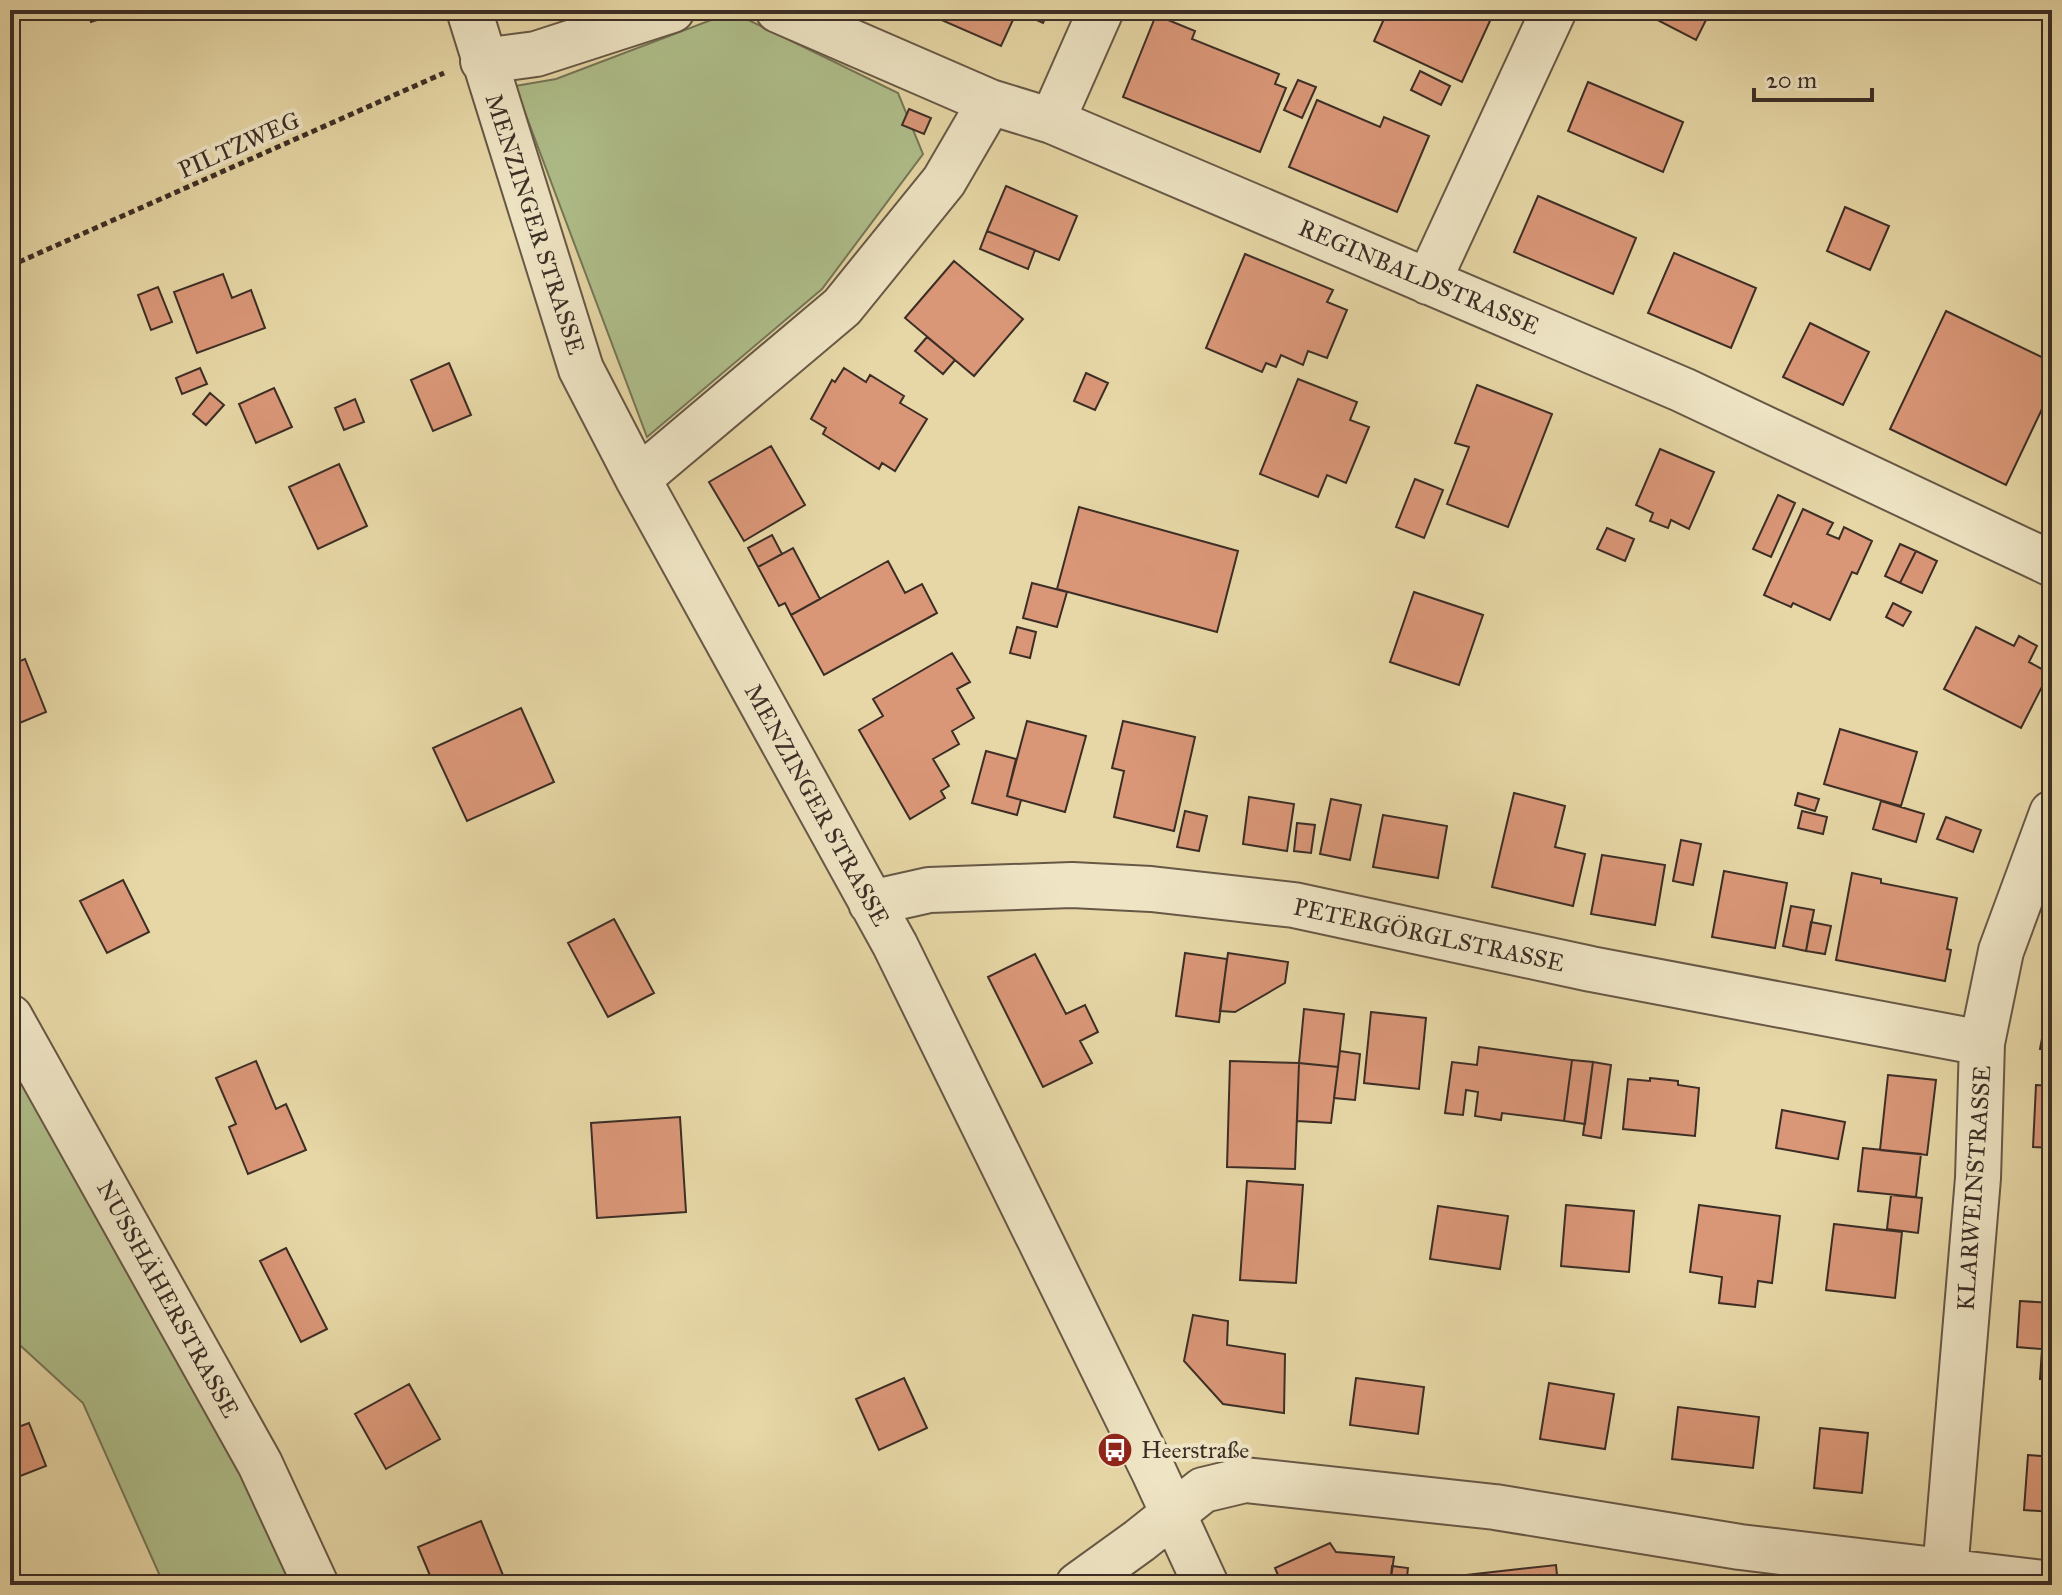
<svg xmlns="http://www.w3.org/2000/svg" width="2062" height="1595" viewBox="0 0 2062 1595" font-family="'IM FELL Great Primer',serif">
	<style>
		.green { fill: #afbf8b; stroke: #767658; stroke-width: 2 }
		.building { fill: #da9778; stroke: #3c2e26; stroke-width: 2 }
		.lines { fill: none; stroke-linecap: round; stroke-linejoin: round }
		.minor-casing { stroke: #675846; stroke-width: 48 }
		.path { stroke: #3c2e26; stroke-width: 5; stroke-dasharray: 6 4; stroke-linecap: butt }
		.minor { stroke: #efe5c5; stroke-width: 44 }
		.labels { text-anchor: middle; stroke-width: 8; stroke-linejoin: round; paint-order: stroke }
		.street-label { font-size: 24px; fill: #3c2e26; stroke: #efe5c5 }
		.poi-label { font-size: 24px; fill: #3c2e26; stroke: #efe5c5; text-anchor: start }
	</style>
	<rect width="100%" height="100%" fill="#e7d7a6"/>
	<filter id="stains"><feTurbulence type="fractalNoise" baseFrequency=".0025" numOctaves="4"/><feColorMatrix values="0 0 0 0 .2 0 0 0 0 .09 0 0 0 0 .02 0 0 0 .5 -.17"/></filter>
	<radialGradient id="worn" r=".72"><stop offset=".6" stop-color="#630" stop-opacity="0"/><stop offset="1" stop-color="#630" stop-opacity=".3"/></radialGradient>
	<path class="green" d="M 732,12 L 898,93 L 923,154 L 822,289 L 647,437 L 515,86 L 556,79 Z
		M 10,1017 L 316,1585 L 164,1585 L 83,1403 L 10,1336 Z"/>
	<path class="building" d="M 87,10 L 127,10 L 91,22 Z
		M 932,10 L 1049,10 L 1043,23 L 1017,11 L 1001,46 L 930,15 Z
		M 1388,10 L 1495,10 L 1462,82 L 1374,41 Z
		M 1643,10 L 1711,10 L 1696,40 L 1642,12 Z
		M 1156,15 L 1195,31 L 1192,39 L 1279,74 L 1275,84 L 1286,88 L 1260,152 L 1123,97 Z
		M 1420,71 L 1450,86 L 1441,105 L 1411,90 Z
		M 1298,80 L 1316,87 L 1302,118 L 1284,110 Z
		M 1588,82 L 1683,122 L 1663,172 L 1568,131 Z
		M 1317,100 L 1380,127 L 1384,117 L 1429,136 L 1397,212 L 1289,167 Z
		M 909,109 L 931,118 L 924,134 L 902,125 Z
		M 1006,186 L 1077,216 L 1059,260 L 987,231 Z
		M 1538,196 L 1636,238 L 1613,294 L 1514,252 Z
		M 1845,207 L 1889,226 L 1870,270 L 1827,251 Z
		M 987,231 L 1035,250 L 1028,269 L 980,249 Z
		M 1674,253 L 1756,288 L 1731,348 L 1648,313 Z
		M 1245,254 L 1333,290 L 1327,302 L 1347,310 L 1327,358 L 1308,351 L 1303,365 L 1281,355 L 1276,367 L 1266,363 L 1262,372 L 1206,348 Z
		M 954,261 L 1023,319 L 974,376 L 905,318 Z
		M 223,274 L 232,298 L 251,290 L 265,328 L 197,353 L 174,292 Z
		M 158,287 L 172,322 L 151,330 L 138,295 Z
		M 1946,311 L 2052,362 L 2052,388 L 2006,485 L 1890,429 Z
		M 1810,323 L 1869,352 L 1843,405 L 1783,377 Z
		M 927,337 L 955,360 L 943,374 L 915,351 Z
		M 449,363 L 471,415 L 433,431 L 411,380 Z
		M 200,368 L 207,384 L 182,394 L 176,378 Z
		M 844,368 L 866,382 L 870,375 L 904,396 L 900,403 L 927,419 L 895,471 L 882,463 L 879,469 L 823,434 L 826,428 L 811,419 L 832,380 L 835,382 Z
		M 1086,373 L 1108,383 L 1095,410 L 1074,401 Z
		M 1298,379 L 1357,402 L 1350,420 L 1369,427 L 1346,483 L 1327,475 L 1318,497 L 1260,474 Z
		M 1477,385 L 1552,414 L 1508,527 L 1447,504 L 1469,447 L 1455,443 Z
		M 274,388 L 292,427 L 256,443 L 239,404 Z
		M 210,393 L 224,405 L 206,425 L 193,414 Z
		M 355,399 L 364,422 L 344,430 L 335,408 Z
		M 771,446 L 805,505 L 744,541 L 709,482 Z
		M 1660,449 L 1714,472 L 1689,529 L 1671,520 L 1668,528 L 1650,521 L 1653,513 L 1636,505 Z
		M 339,464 L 367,526 L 318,549 L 289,487 Z
		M 1415,479 L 1443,490 L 1424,538 L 1396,527 Z
		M 1778,495 L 1795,503 L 1771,557 L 1753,549 Z
		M 1079,507 L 1238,551 L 1217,632 L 1057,589 Z
		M 1803,509 L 1833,523 L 1827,534 L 1839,539 L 1844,527 L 1872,541 L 1857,574 L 1852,572 L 1830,620 L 1793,603 L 1791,607 L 1764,595 Z
		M 1607,528 L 1634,539 L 1625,561 L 1597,549 Z
		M 772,535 L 782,554 L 758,567 L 748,548 Z
		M 1900,544 L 1916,551 L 1900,583 L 1885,576 Z
		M 793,548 L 820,599 L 791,615 L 785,603 L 779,606 L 758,567 Z
		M 1916,551 L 1937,561 L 1922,593 L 1900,583 Z
		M 888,561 L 905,593 L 922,584 L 937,613 L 824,675 L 791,615 Z
		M 1032,583 L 1067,592 L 1057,627 L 1023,618 Z
		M 1414,592 L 1483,615 L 1459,685 L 1390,662 Z
		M 1893,603 L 1911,612 L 1903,626 L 1886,617 Z
		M 1017,627 L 1036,632 L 1030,658 L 1010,653 Z
		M 1976,627 L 2014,646 L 2019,636 L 2037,646 L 2029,662 L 2049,673 L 2021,728 L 1944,689 Z
		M 952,653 L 970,682 L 957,689 L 974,718 L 952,731 L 959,744 L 933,759 L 949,786 L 941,791 L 945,798 L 910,819 L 859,730 L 883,716 L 873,699 Z
		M 25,659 L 46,712 L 10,727 L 10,665 Z
		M 521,708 L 554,782 L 467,821 L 433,748 Z
		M 1027,721 L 1086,736 L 1065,812 L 1007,796 Z
		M 1123,721 L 1195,737 L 1174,831 L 1114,817 L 1124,771 L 1112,768 Z
		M 1840,729 L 1917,752 L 1901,806 L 1824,784 Z
		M 986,751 L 1016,759 L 1007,796 L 1021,800 L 1017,815 L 972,803 Z
		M 1514,793 L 1565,806 L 1555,847 L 1585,854 L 1573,906 L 1492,887 Z
		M 1798,793 L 1819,799 L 1815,811 L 1795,805 Z
		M 1249,797 L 1294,804 L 1287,851 L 1243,844 Z
		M 1331,799 L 1361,805 L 1350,860 L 1320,854 Z
		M 1881,801 L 1924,814 L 1916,842 L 1873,829 Z
		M 1185,811 L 1207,816 L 1199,851 L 1177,847 Z
		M 1802,811 L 1827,817 L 1823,834 L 1798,828 Z
		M 1383,815 L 1447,826 L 1438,878 L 1373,867 Z
		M 1946,817 L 1981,830 L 1973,852 L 1937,839 Z
		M 1297,823 L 1315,825 L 1311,853 L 1294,851 Z
		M 1681,840 L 1701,844 L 1693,885 L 1673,881 Z
		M 1602,855 L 1665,865 L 1655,925 L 1591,914 Z
		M 1724,871 L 1787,883 L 1775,948 L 1712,937 Z
		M 1852,873 L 1881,879 L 1881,883 L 1957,898 L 1947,949 L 1951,950 L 1945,981 L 1836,960 Z
		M 123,880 L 149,932 L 107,953 L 80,901 Z
		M 1791,906 L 1814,910 L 1806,951 L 1783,946 Z
		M 614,919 L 654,993 L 608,1017 L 568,943 Z
		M 1811,922 L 1831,926 L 1825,954 L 1806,951 Z
		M 1185,953 L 1227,959 L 1219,1022 L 1176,1016 Z
		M 1228,953 L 1288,962 L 1285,983 L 1235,1012 L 1220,1011 Z
		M 1035,954 L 1066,1014 L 1085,1005 L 1098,1032 L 1080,1041 L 1092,1063 L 1043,1087 L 988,977 Z
		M 1304,1009 L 1344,1014 L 1338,1067 L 1299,1063 Z
		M 1371,1012 L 1426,1018 L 1419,1089 L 1364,1083 Z
		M 2047,1013 L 2052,1014 L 2052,1051 L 2040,1049 Z
		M 1479,1047 L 1572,1060 L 1564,1121 L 1502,1113 L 1501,1120 L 1475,1116 L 1478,1092 L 1466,1090 L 1463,1115 L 1445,1113 L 1452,1062 L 1477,1065 Z
		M 1340,1051 L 1360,1054 L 1355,1100 L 1334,1098 Z
		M 1572,1060 L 1593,1062 L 1585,1124 L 1564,1121 Z
		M 256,1061 L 276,1109 L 286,1104 L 306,1150 L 248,1174 L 229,1127 L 236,1124 L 216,1078 Z
		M 1230,1061 L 1299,1063 L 1295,1169 L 1227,1167 Z
		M 1593,1062 L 1611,1065 L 1601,1138 L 1583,1135 Z
		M 1299,1063 L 1338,1067 L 1331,1123 L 1297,1121 Z
		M 1888,1075 L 1936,1080 L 1927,1155 L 1880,1150 Z
		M 1650,1078 L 1678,1081 L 1678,1085 L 1699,1088 L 1695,1136 L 1623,1129 L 1628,1079 L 1650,1081 Z
		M 2036,1085 L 2052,1086 L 2052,1148 L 2033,1147 Z
		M 1782,1110 L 1845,1122 L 1838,1159 L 1776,1148 Z
		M 680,1117 L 686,1212 L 597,1218 L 591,1123 Z
		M 1863,1148 L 1921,1154 L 1916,1197 L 1858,1191 Z
		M 1247,1181 L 1303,1185 L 1296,1283 L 1240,1280 Z
		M 1891,1195 L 1922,1198 L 1918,1233 L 1887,1229 Z
		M 1566,1205 L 1634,1211 L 1629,1272 L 1561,1266 Z
		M 1699,1205 L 1780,1216 L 1772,1283 L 1758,1281 L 1755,1307 L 1719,1303 L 1722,1277 L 1690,1272 Z
		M 1438,1206 L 1508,1216 L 1500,1269 L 1430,1259 Z
		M 1834,1224 L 1902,1232 L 1895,1298 L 1826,1290 Z
		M 286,1248 L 327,1329 L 301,1342 L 260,1261 Z
		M 2020,1301 L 2052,1303 L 2052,1350 L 2017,1347 Z
		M 1193,1315 L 1228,1321 L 1227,1345 L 1285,1354 L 1284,1413 L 1223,1404 L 1184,1361 Z
		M 2042,1349 L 2052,1350 L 2052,1380 L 2040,1379 Z
		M 904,1378 L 927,1428 L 879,1450 L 856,1399 Z
		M 1356,1378 L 1424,1387 L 1418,1434 L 1350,1425 Z
		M 1549,1383 L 1614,1394 L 1605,1449 L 1540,1439 Z
		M 409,1384 L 440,1439 L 386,1469 L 355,1414 Z
		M 1678,1407 L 1759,1417 L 1753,1468 L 1672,1459 Z
		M 29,1423 L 46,1466 L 10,1480 L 10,1430 Z
		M 1820,1428 L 1868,1433 L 1862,1493 L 1814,1488 Z
		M 2028,1455 L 2052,1457 L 2052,1512 L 2024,1510 Z
		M 481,1521 L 507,1585 L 434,1585 L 418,1547 Z
		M 1330,1543 L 1336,1552 L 1394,1557 L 1390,1585 L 1282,1585 L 1275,1568 Z
		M 1556,1565 L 1558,1585 L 1459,1585 L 1458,1576 Z
		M 1392,1566 L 1408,1568 L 1406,1585 L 1390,1585 Z"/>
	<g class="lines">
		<defs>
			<path id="minor" d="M 469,10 L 581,369 L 638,479 L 895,945 L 1154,1472 L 1206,1585
				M 778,10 L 990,102 L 1052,121 L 1683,390 L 2052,564
				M 483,61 L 536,54 L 672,10
				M 1052,121 L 1101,10
				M 1428,282 L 1554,10
				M 638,479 L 842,307 L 944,181 L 990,102
				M 871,903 L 929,890 L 1072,885 L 1151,889 L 1294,905 L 1591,969 L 1982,1043
				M 10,1017 L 260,1464 L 316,1585
				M 1945,1572 L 1978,1178 L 1982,1043 L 2001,951 L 2052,813
				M 1078,1585 L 1139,1541 L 1203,1490 L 1245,1480 L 1495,1507 L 1740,1547 L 2052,1584"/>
		</defs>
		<use href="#minor" class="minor-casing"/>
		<path class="path" d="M 10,266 L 444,73"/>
		<use href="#minor" class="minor"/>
	</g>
	<defs>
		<symbol id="bus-disc" viewBox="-11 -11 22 22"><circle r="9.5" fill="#8f2418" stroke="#efe5c5"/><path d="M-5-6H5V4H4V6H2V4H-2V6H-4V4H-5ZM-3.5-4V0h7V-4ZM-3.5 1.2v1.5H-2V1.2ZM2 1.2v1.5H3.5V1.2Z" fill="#fff"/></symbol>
	</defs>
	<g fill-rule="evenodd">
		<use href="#bus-disc" x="1095" y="1430" width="40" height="40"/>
	</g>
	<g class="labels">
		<g class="street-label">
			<text transform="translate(239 145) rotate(-24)" y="8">PILTZWEG</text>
			<text transform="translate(535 224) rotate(72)" y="8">MENZINGER STRASSE</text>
			<text transform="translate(1419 277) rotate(23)" y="8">REGINBALDSTRASSE</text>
			<text transform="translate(817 805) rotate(61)" y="8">MENZINGER STRASSE</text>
			<text transform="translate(1429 935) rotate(12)" y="8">PETERGÖRGLSTRASSE</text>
			<text transform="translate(1974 1188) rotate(-86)" y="8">KLARWEINSTRASSE</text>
			<text transform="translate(168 1299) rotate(61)" y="8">NUSSHÄHERSTRASSE</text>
		</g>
		<g class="poi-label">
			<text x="1141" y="1458">Heerstraße</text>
		</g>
	</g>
	<rect width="2062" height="1595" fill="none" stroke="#e7d7a6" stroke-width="40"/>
	<rect x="12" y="12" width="2038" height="1571" fill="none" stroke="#3c2e26" stroke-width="4"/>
	<rect x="20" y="20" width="2022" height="1555" fill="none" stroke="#3c2e26" stroke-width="2"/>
	<path d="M1754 88v12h118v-12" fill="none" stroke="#3c2e26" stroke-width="4"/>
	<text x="1766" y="88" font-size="24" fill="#3c2e26" stroke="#efe5c5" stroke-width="6" paint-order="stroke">20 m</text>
	<rect width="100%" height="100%" filter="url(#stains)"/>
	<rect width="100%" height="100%" fill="url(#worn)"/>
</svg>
